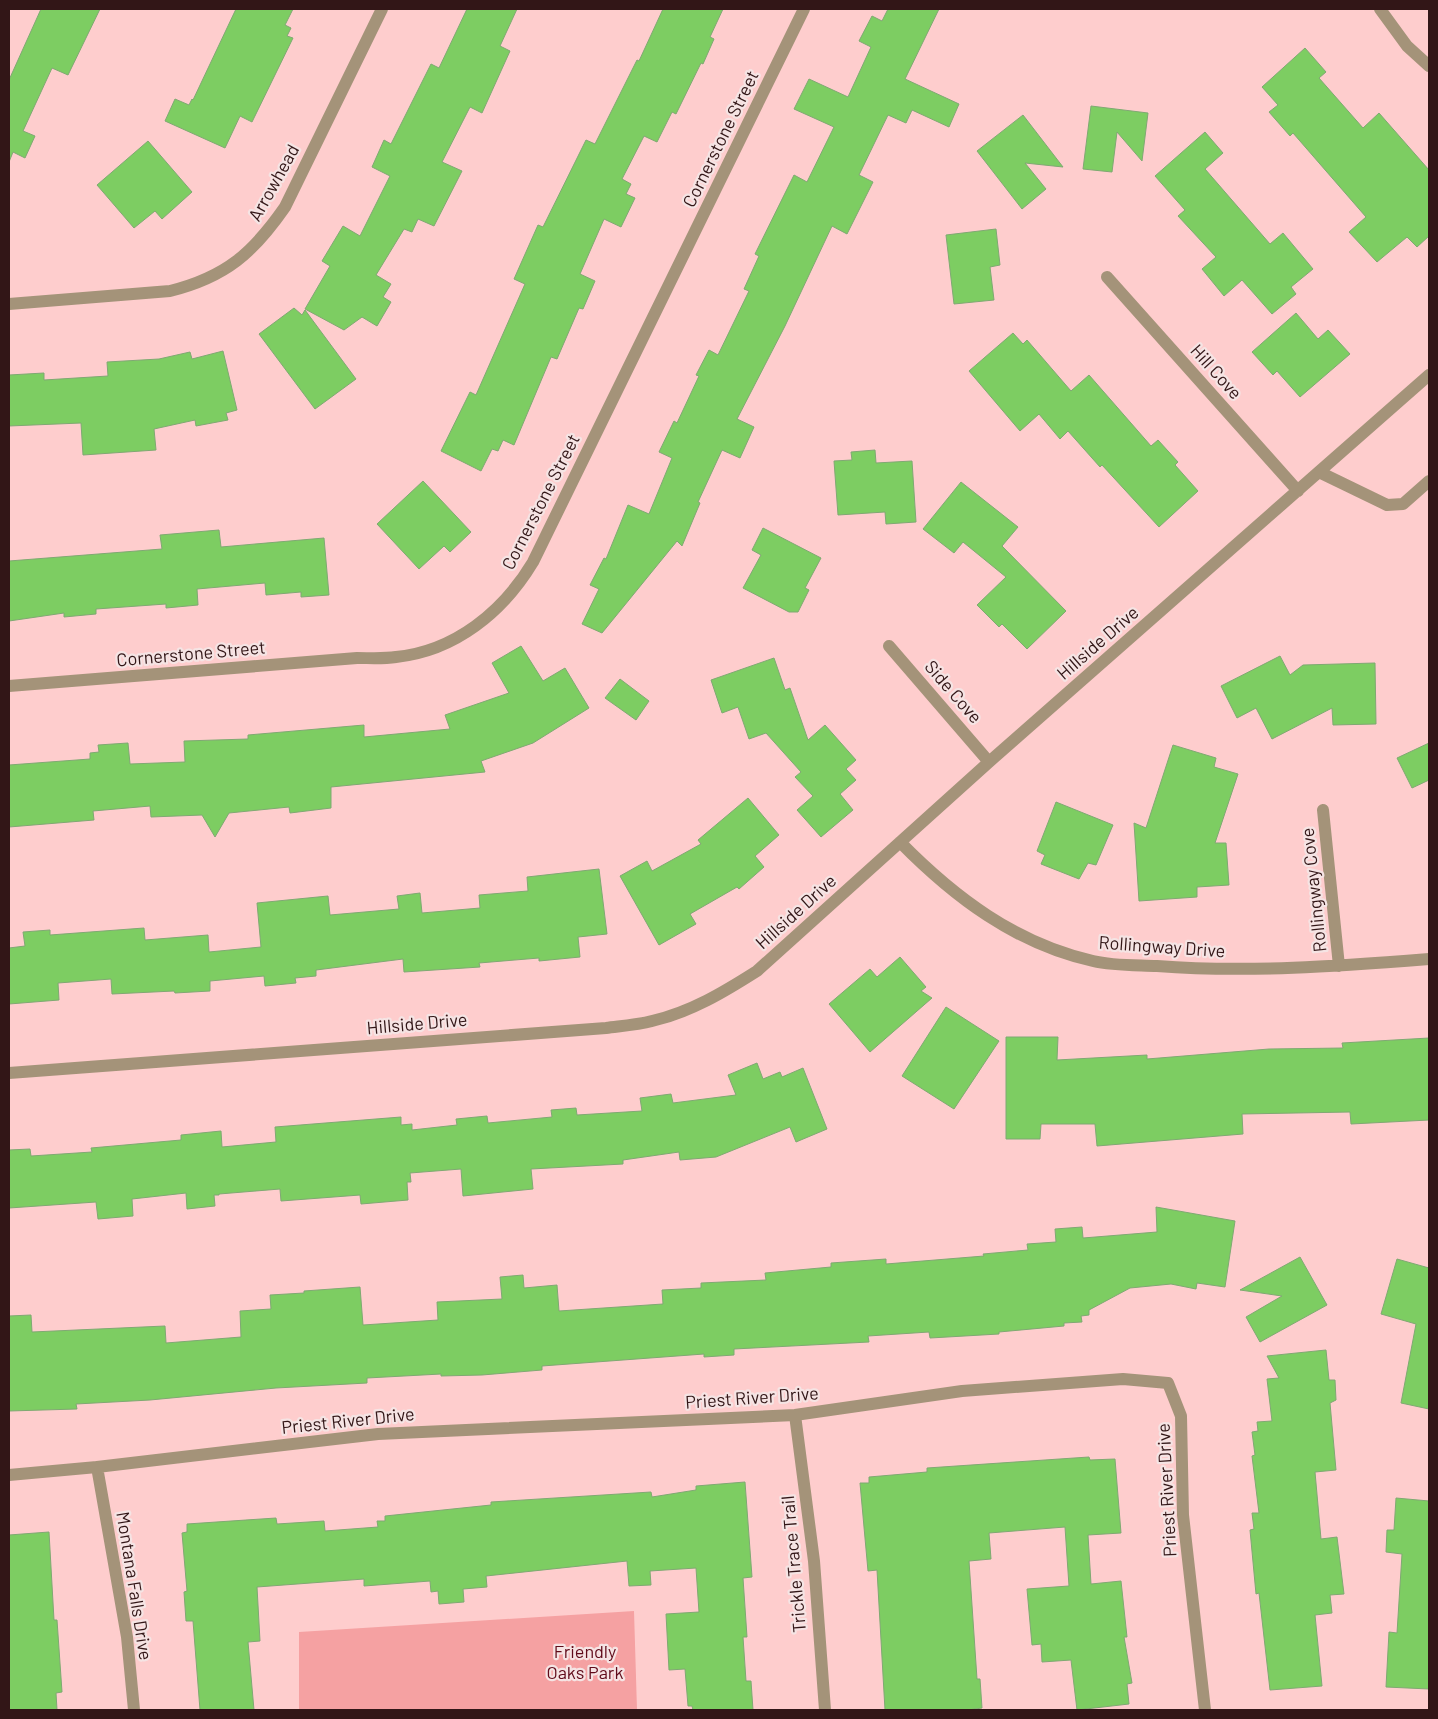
<svg xmlns="http://www.w3.org/2000/svg" width="1438" height="1719" viewBox="0 0 1438 1719" font-family="Barlow,sans-serif">
	<style>
		.green { fill: #f5a1a2 }
		.building { fill: #7dcd62; stroke: #7fa972 }
		.lines { fill: none; stroke-linecap: round; stroke-linejoin: round }
		.minor { stroke: #a49379; stroke-width: 12 }
		.labels { text-anchor: middle; stroke-width: 4.5; stroke-linejoin: round; paint-order: stroke }
		.street-label { font-size: 18px; fill: #321617; stroke: #f5e4e4 }
		.park-label { font-size: 18px; fill: #600b1a; stroke: #f5e4e4 }
	</style>
	<rect width="100%" height="100%" fill="#fecdcd"/>
	<path class="green" d="M 634,1611 L 637,1710 L 299,1710 L 299,1632 Z"/>
	<path class="building" d="M 41,9 L 100,9 L 68,75 L 52,68 L 23,131 L 35,136 L 25,158 L 13,152 L 9,162 L 9,80 Z
		M 236,9 L 293,9 L 285,25 L 291,28 L 287,36 L 293,38 L 252,122 L 240,116 L 225,148 L 165,121 L 175,99 L 189,105 L 192,99 L 193,100 Z
		M 467,9 L 517,9 L 500,46 L 510,51 L 482,113 L 470,107 L 442,162 L 462,171 L 434,226 L 418,219 L 412,232 L 404,229 L 376,275 L 391,284 L 383,297 L 391,302 L 377,326 L 362,317 L 344,330 L 305,309 L 330,266 L 322,261 L 343,226 L 360,236 L 390,176 L 372,167 L 384,140 L 391,144 L 431,64 L 439,68 Z
		M 663,9 L 723,9 L 710,37 L 714,39 L 703,64 L 701,63 L 676,114 L 672,112 L 657,142 L 644,136 L 622,179 L 631,184 L 626,194 L 635,198 L 621,227 L 604,219 L 580,274 L 595,281 L 583,309 L 579,308 L 557,359 L 551,357 L 514,445 L 503,440 L 498,451 L 492,449 L 481,471 L 441,451 L 470,392 L 476,395 L 525,284 L 514,279 L 538,225 L 543,227 L 586,140 L 595,144 L 637,60 L 639,61 Z
		M 888,9 L 939,9 L 905,79 L 959,104 L 949,127 L 912,110 L 906,123 L 888,115 L 859,175 L 873,182 L 847,234 L 832,226 L 785,326 L 737,419 L 754,427 L 740,458 L 722,450 L 698,502 L 700,503 L 682,546 L 677,541 L 602,633 L 582,624 L 599,589 L 590,585 L 604,558 L 606,559 L 628,505 L 649,514 L 672,458 L 659,452 L 674,421 L 677,423 L 699,376 L 696,375 L 709,350 L 718,355 L 749,291 L 744,289 L 759,256 L 755,254 L 794,175 L 807,182 L 834,127 L 794,109 L 809,79 L 848,97 L 871,47 L 859,41 L 872,16 L 882,21 Z
		M 1305,48 L 1326,72 L 1319,78 L 1363,128 L 1379,113 L 1429,170 L 1429,236 L 1417,247 L 1407,237 L 1377,262 L 1349,232 L 1366,217 L 1293,133 L 1290,136 L 1269,112 L 1278,105 L 1262,87 Z
		M 1091,106 L 1148,113 L 1142,161 L 1117,132 L 1112,172 L 1083,169 Z
		M 1023,115 L 1063,167 L 1025,163 L 1046,189 L 1022,209 L 977,151 Z
		M 1205,132 L 1223,153 L 1205,169 L 1270,244 L 1283,233 L 1313,269 L 1291,287 L 1296,294 L 1272,314 L 1242,280 L 1224,296 L 1202,269 L 1216,257 L 1178,216 L 1185,210 L 1155,176 Z
		M 148,141 L 192,192 L 162,219 L 155,211 L 134,228 L 97,185 Z
		M 996,229 L 1000,265 L 990,267 L 994,300 L 954,304 L 946,235 Z
		M 294,308 L 302,315 L 305,310 L 356,379 L 315,409 L 259,334 Z
		M 1296,313 L 1318,339 L 1328,330 L 1350,354 L 1300,397 L 1277,371 L 1273,375 L 1252,352 Z
		M 1013,333 L 1023,344 L 1027,340 L 1071,391 L 1089,375 L 1151,446 L 1158,440 L 1178,462 L 1175,465 L 1198,491 L 1159,527 L 1102,465 L 1100,467 L 1068,431 L 1060,439 L 1039,414 L 1020,431 L 969,371 Z
		M 223,351 L 237,410 L 226,413 L 228,420 L 196,426 L 195,420 L 154,429 L 156,450 L 83,455 L 81,423 L 9,426 L 9,375 L 44,373 L 44,380 L 108,376 L 107,362 L 159,359 L 190,352 L 192,359 Z
		M 875,450 L 876,463 L 912,461 L 916,522 L 886,524 L 885,512 L 838,515 L 834,461 L 852,460 L 851,452 Z
		M 423,481 L 471,532 L 450,552 L 444,546 L 419,569 L 377,524 Z
		M 961,482 L 1018,527 L 1002,546 L 1066,611 L 1027,649 L 1002,624 L 999,627 L 977,605 L 1006,577 L 963,542 L 954,553 L 923,529 Z
		M 763,528 L 821,558 L 805,588 L 809,590 L 798,612 L 789,612 L 743,588 L 761,555 L 752,550 Z
		M 219,530 L 221,547 L 324,538 L 329,595 L 301,597 L 301,592 L 266,595 L 265,583 L 197,589 L 198,605 L 166,608 L 166,604 L 96,609 L 96,614 L 64,617 L 64,613 L 9,621 L 9,561 L 162,549 L 160,535 Z
		M 521,646 L 543,681 L 565,668 L 589,708 L 533,743 L 481,761 L 485,772 L 331,787 L 331,808 L 290,813 L 289,807 L 229,813 L 215,837 L 202,815 L 151,817 L 150,806 L 93,811 L 94,820 L 9,827 L 9,765 L 90,759 L 90,753 L 99,752 L 98,745 L 128,743 L 130,764 L 185,762 L 184,741 L 248,739 L 248,735 L 364,725 L 364,737 L 450,729 L 445,715 L 509,693 L 492,663 Z
		M 1280,656 L 1290,675 L 1303,665 L 1375,663 L 1376,724 L 1333,725 L 1332,708 L 1272,739 L 1256,708 L 1237,718 L 1221,686 Z
		M 774,658 L 785,690 L 790,688 L 808,740 L 825,725 L 856,760 L 846,769 L 856,780 L 840,794 L 853,810 L 821,837 L 797,810 L 813,796 L 795,777 L 801,772 L 766,733 L 749,739 L 738,707 L 722,713 L 711,680 Z
		M 620,679 L 649,701 L 636,720 L 605,698 Z
		M 1429,743 L 1429,780 L 1412,788 L 1397,758 Z
		M 1173,745 L 1216,758 L 1214,767 L 1238,774 L 1215,843 L 1226,843 L 1229,885 L 1197,887 L 1197,897 L 1139,901 L 1134,823 L 1146,828 Z
		M 748,798 L 779,835 L 755,856 L 764,867 L 739,889 L 737,887 L 690,914 L 696,924 L 659,945 L 620,876 L 647,861 L 652,871 L 701,844 L 698,840 Z
		M 1056,802 L 1113,825 L 1096,865 L 1088,863 L 1079,879 L 1041,864 L 1045,855 L 1037,851 Z
		M 599,869 L 607,934 L 578,937 L 580,957 L 539,961 L 539,958 L 479,963 L 480,967 L 404,972 L 403,959 L 316,970 L 316,976 L 295,978 L 296,983 L 265,986 L 264,976 L 210,981 L 210,991 L 175,993 L 174,991 L 112,994 L 111,979 L 58,983 L 59,1000 L 9,1004 L 9,948 L 25,946 L 23,932 L 50,930 L 50,935 L 144,928 L 145,940 L 208,935 L 209,952 L 261,947 L 257,903 L 328,896 L 330,915 L 399,909 L 397,896 L 420,893 L 422,913 L 480,908 L 479,895 L 528,891 L 527,877 Z
		M 900,957 L 926,987 L 921,991 L 932,998 L 870,1052 L 829,1004 L 870,969 L 877,977 Z
		M 946,1007 L 999,1041 L 954,1109 L 902,1076 Z
		M 1006,1037 L 1058,1037 L 1057,1060 L 1147,1055 L 1147,1059 L 1269,1049 L 1343,1048 L 1342,1043 L 1429,1038 L 1429,1120 L 1351,1124 L 1350,1112 L 1242,1114 L 1243,1134 L 1097,1146 L 1095,1124 L 1041,1124 L 1040,1139 L 1006,1139 Z
		M 757,1063 L 763,1079 L 780,1072 L 782,1077 L 803,1068 L 827,1129 L 796,1142 L 790,1127 L 716,1157 L 680,1160 L 679,1152 L 623,1160 L 623,1164 L 531,1169 L 533,1189 L 463,1196 L 461,1169 L 410,1173 L 411,1182 L 407,1182 L 408,1200 L 361,1204 L 360,1195 L 281,1201 L 280,1189 L 219,1194 L 219,1195 L 214,1195 L 215,1206 L 187,1209 L 186,1193 L 132,1199 L 133,1216 L 98,1219 L 96,1202 L 9,1208 L 9,1150 L 30,1149 L 31,1156 L 92,1152 L 91,1148 L 181,1140 L 181,1135 L 221,1131 L 222,1147 L 276,1142 L 275,1127 L 401,1117 L 401,1125 L 412,1124 L 412,1130 L 457,1125 L 456,1119 L 487,1116 L 488,1123 L 552,1117 L 551,1110 L 576,1108 L 577,1115 L 642,1111 L 640,1098 L 671,1094 L 673,1103 L 736,1095 L 728,1075 Z
		M 1156,1207 L 1235,1221 L 1225,1287 L 1197,1283 L 1196,1289 L 1171,1284 L 1130,1288 L 1089,1310 L 1089,1315 L 1081,1316 L 1082,1322 L 1064,1323 L 1064,1326 L 999,1332 L 999,1334 L 930,1338 L 929,1332 L 868,1336 L 869,1342 L 734,1349 L 734,1355 L 704,1357 L 704,1354 L 542,1366 L 542,1370 L 482,1375 L 441,1376 L 441,1374 L 367,1378 L 367,1383 L 276,1388 L 150,1400 L 76,1404 L 77,1409 L 9,1411 L 9,1316 L 31,1315 L 32,1332 L 165,1326 L 166,1343 L 241,1337 L 240,1311 L 271,1309 L 270,1295 L 304,1293 L 304,1291 L 360,1287 L 363,1325 L 438,1320 L 437,1302 L 502,1299 L 500,1277 L 523,1275 L 524,1288 L 557,1285 L 559,1311 L 663,1304 L 662,1290 L 701,1288 L 701,1283 L 766,1280 L 765,1273 L 831,1267 L 831,1263 L 886,1259 L 886,1264 L 984,1256 L 983,1254 L 1028,1250 L 1027,1244 L 1056,1242 L 1055,1229 L 1082,1227 L 1083,1238 L 1157,1232 Z
		M 1300,1257 L 1327,1305 L 1260,1342 L 1246,1317 L 1282,1296 L 1240,1290 Z
		M 1397,1259 L 1429,1268 L 1429,1409 L 1401,1403 L 1416,1324 L 1381,1314 Z
		M 1326,1350 L 1329,1380 L 1335,1380 L 1336,1400 L 1330,1403 L 1336,1470 L 1315,1472 L 1321,1539 L 1337,1537 L 1344,1594 L 1330,1595 L 1332,1613 L 1315,1615 L 1322,1686 L 1270,1690 L 1259,1593 L 1256,1594 L 1250,1530 L 1254,1529 L 1252,1513 L 1259,1513 L 1252,1456 L 1255,1455 L 1252,1432 L 1258,1431 L 1257,1422 L 1272,1421 L 1267,1379 L 1279,1378 L 1267,1356 Z
		M 1089,1457 L 1090,1460 L 1115,1459 L 1121,1533 L 1088,1535 L 1091,1584 L 1121,1581 L 1127,1637 L 1124,1637 L 1132,1683 L 1127,1684 L 1129,1704 L 1077,1710 L 1071,1660 L 1042,1662 L 1041,1644 L 1032,1645 L 1027,1589 L 1069,1586 L 1065,1527 L 989,1533 L 991,1559 L 969,1561 L 977,1679 L 980,1679 L 982,1708 L 968,1710 L 885,1710 L 877,1570 L 868,1571 L 860,1483 L 869,1483 L 869,1477 L 927,1472 L 927,1468 Z
		M 745,1482 L 752,1577 L 743,1578 L 747,1637 L 743,1637 L 746,1681 L 751,1681 L 753,1710 L 693,1710 L 692,1706 L 688,1706 L 685,1669 L 669,1670 L 666,1614 L 699,1612 L 696,1568 L 650,1571 L 651,1585 L 629,1586 L 627,1561 L 486,1576 L 487,1587 L 463,1589 L 464,1602 L 439,1604 L 438,1591 L 431,1592 L 430,1581 L 364,1586 L 364,1579 L 257,1587 L 260,1641 L 248,1642 L 254,1710 L 200,1710 L 193,1621 L 186,1621 L 184,1592 L 187,1591 L 182,1533 L 187,1532 L 187,1524 L 276,1518 L 277,1524 L 324,1521 L 325,1531 L 378,1527 L 377,1521 L 385,1521 L 385,1516 L 491,1505 L 491,1502 L 651,1492 L 652,1497 L 696,1490 L 696,1486 Z
		M 1396,1498 L 1429,1501 L 1429,1689 L 1386,1687 L 1389,1632 L 1397,1633 L 1402,1554 L 1386,1552 L 1387,1530 L 1394,1530 Z
		M 49,1532 L 54,1620 L 57,1620 L 62,1692 L 56,1693 L 57,1710 L 9,1710 L 9,1535 Z"/>
	<g class="lines">
		<path class="minor" d="M 1380,9 L 1407,46 L 1429,66
			M 1107,277 L 1298,491
			M 9,304 L 170,291 C 226,277 253,253 285,207 L 382,9
			M 1319,472 L 1387,505 L 1403,504 L 1429,481
			M 889,646 L 989,762
			M 9,686 L 357,658 C 370,658 383,659 396,657 C 455,651 503,612 533,562 L 804,9
			M 1323,810 L 1339,966
			M 900,842 C 954,897 1016,944 1093,961 C 1114,966 1137,965 1157,966 C 1248,973 1339,966 1429,959
			M 9,1073 L 606,1028 C 621,1026 637,1025 652,1021 C 691,1012 724,992 757,971 L 989,762 L 1429,375
			M 795,1415 L 814,1561 L 825,1710
			M 97,1467 L 127,1637 L 134,1710
			M 9,1475 L 97,1467 L 378,1434 L 795,1415 L 962,1391 L 1123,1379 L 1168,1383 L 1181,1416 L 1183,1515 L 1205,1710"/>
	</g>
	<g class="labels">
		<g class="street-label">
			<text transform="translate(721 139) rotate(-64)" y="6">Cornerstone Street</text>
			<text transform="translate(274 183) rotate(-61)" y="6">Arrowhead</text>
			<text transform="translate(1216 372) rotate(48)" y="6">Hill Cove</text>
			<text transform="translate(541 502) rotate(-63)" y="6">Cornerstone Street</text>
			<text transform="translate(1098 643) rotate(-41)" y="6">Hillside Drive</text>
			<text transform="translate(191 654) rotate(-5)" y="6">Cornerstone Street</text>
			<text transform="translate(953 692) rotate(49)" y="6">Side Cove</text>
			<text transform="translate(1314 890) rotate(-96)" y="6">Rollingway Cove</text>
			<text transform="translate(796 912) rotate(-42)" y="6">Hillside Drive</text>
			<text transform="translate(1162 947) rotate(4)" y="6">Rollingway Drive</text>
			<text transform="translate(417 1024) rotate(-5)" y="6">Hillside Drive</text>
			<text transform="translate(752 1398) rotate(-4)" y="6">Priest River Drive</text>
			<text transform="translate(348 1421) rotate(-6)" y="6">Priest River Drive</text>
			<text transform="translate(1167 1490) rotate(-93)" y="6">Priest River Drive</text>
			<text transform="translate(794 1564) rotate(-95)" y="6">Trickle Trace Trail</text>
			<text transform="translate(134 1586) rotate(81)" y="6">Montana Falls Drive</text>
		</g>
		<g class="park-label">
			<text x="585" y="1658">Friendly<tspan x="585" dy="21">Oaks Park</tspan></text>
		</g>
	</g>
	<rect width="1438" height="1719" fill="none" stroke="#321617" stroke-width="20"/>
</svg>
